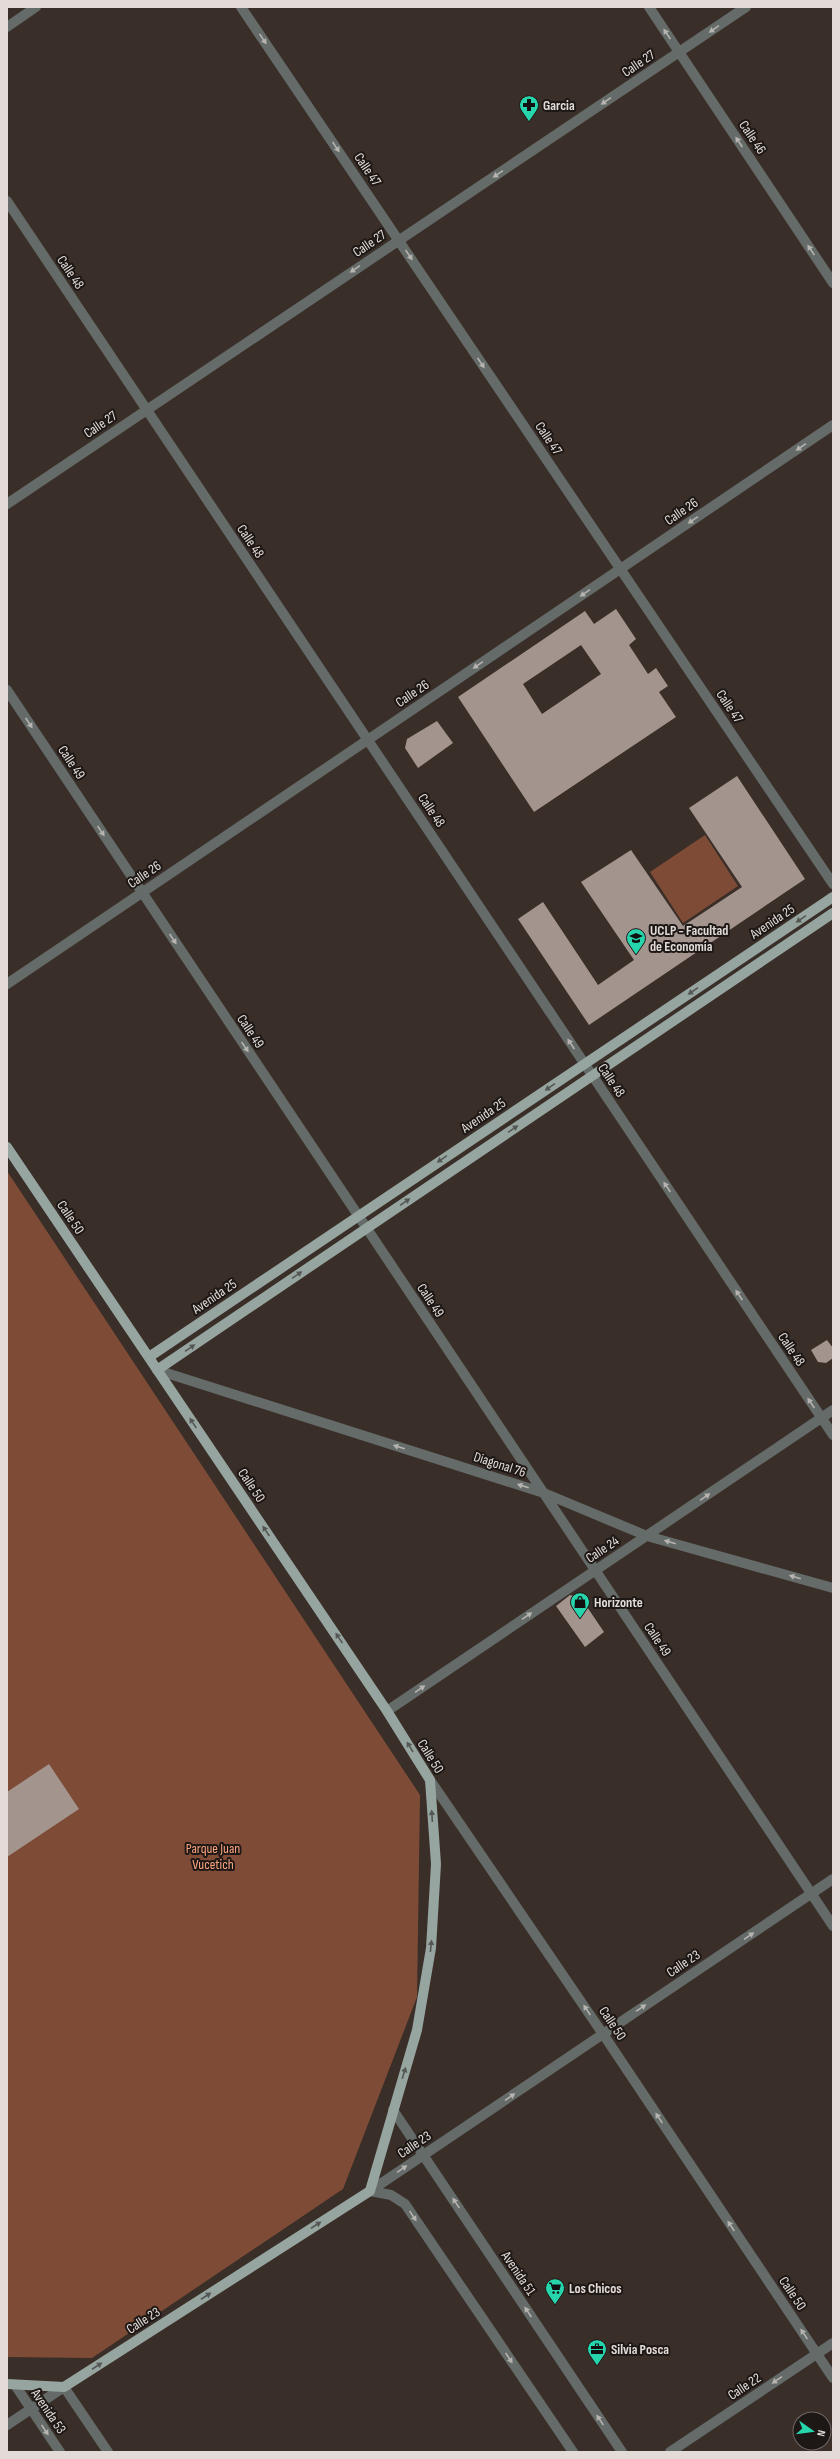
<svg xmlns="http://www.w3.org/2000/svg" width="840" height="2459" viewBox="0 0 840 2459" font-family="'Sofia Sans Condensed',sans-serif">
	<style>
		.green { fill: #7e4c36 }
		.building { fill: #a3948e; fill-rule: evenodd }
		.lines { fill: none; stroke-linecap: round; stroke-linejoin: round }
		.minor { stroke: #646b69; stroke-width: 10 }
		.major { stroke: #97a5a0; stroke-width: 10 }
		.oneway { fill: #b7b4b0 }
		.oneway2 { fill: #545754 }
		.labels { text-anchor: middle; stroke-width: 4; stroke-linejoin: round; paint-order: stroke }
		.street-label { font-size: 14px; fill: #e3dbd7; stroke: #1d1715 }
		.poi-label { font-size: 14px; font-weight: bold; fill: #e3dbd7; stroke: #1d1715; text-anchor: start }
		.park-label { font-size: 14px; fill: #fda57f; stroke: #1d1715 }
	</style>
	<rect width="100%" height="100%" fill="#3a2e28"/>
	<path class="green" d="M 705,835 L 738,886 L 683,923 L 650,872 Z
		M 7,1171 L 420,1795 L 417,1997 L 343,2189 L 92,2358 L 7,2357 Z"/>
	<path class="building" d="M 616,609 L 636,639 L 629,645 L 648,674 L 656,668 L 668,686 L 659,692 L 676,717 L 534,812 L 458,697 L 585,611 L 594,624 ZM 581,645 L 601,674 L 542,714 L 523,684 Z
		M 437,721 L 453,743 L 418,768 L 405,748 L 407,739 Z
		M 737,776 L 805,879 L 589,1025 L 518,919 L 543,902 L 598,985 L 634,960 L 581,882 L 631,850 L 683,926 L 742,887 L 689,808 Z
		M 827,1340 L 833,1348 L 833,1358 L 826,1363 L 818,1362 L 811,1350 Z
		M 570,1595 L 581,1598 L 604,1632 L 585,1647 L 556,1606 Z
		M 49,1764 L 79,1809 L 7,1857 L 7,1792 Z"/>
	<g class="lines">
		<path class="minor" d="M 241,7 L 833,884
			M 649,7 L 833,283
			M 7,27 L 36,7
			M 7,201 L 833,1435
			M 7,504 L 746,7
			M 7,690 L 833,1926
			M 7,984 L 833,425
			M 157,1370 L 544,1493 L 647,1536 L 833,1588
			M 387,1711 L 833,1410
			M 430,1780 L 603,2034 L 833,2378
			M 393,2110 L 622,2452
			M 370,2191 L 833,1879
			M 370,2191 L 391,2195 L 405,2204 L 573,2452
			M 15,2385 L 60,2452
			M 7,2425 L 64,2387 L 108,2452
			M 670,2452 L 833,2343"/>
		<path class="major" d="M 7,1147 L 387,1711 L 430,1780 L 436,1864 L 431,1948 L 417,2030 L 370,2191 L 64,2387 L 7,2384
			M 149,1357 L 833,897
			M 157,1370 L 833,913"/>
	</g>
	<defs><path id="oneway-solid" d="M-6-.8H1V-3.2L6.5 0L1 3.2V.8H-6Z"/></defs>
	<g class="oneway">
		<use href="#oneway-solid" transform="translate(714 29) rotate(146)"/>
		<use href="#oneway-solid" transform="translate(667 34) rotate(-124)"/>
		<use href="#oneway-solid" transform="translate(263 39) rotate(56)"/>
		<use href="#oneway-solid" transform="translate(606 101) rotate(146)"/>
		<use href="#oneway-solid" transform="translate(739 142) rotate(-124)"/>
		<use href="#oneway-solid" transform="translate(336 147) rotate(56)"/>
		<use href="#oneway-solid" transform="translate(498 174) rotate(146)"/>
		<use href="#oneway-solid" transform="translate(811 250) rotate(-124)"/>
		<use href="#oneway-solid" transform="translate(409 255) rotate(56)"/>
		<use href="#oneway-solid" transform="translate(355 269) rotate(146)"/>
		<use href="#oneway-solid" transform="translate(481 363) rotate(56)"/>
		<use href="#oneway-solid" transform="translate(801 447) rotate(146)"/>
		<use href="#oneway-solid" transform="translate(693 520) rotate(146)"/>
		<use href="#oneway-solid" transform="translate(585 593) rotate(146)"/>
		<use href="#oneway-solid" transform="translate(478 665) rotate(146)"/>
		<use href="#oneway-solid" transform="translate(29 723) rotate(56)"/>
		<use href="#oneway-solid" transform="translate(101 831) rotate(56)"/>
		<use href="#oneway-solid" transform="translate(173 939) rotate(56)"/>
		<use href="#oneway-solid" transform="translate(571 1044) rotate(-124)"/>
		<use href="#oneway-solid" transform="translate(245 1047) rotate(56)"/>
		<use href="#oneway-solid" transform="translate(667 1187) rotate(-124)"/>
		<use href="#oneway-solid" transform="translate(739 1295) rotate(-124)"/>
		<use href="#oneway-solid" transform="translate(811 1403) rotate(-124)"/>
		<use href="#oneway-solid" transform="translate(399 1447) rotate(-162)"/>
		<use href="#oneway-solid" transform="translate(523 1486) rotate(-162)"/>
		<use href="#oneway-solid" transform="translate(705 1497) rotate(-34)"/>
		<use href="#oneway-solid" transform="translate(670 1542) rotate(-164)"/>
		<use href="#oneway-solid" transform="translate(795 1577) rotate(-164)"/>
		<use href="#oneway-solid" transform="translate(527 1616) rotate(-34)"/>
		<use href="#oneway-solid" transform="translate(420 1689) rotate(-34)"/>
		<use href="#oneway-solid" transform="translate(749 1936) rotate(-34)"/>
		<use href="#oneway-solid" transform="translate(641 2008) rotate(-34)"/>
		<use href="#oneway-solid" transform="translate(587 2010) rotate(-124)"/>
		<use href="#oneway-solid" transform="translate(510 2097) rotate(-34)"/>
		<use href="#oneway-solid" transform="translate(659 2118) rotate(-124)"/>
		<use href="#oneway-solid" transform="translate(402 2169) rotate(-34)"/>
		<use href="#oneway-solid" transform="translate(456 2203) rotate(-124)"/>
		<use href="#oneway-solid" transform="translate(413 2216) rotate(56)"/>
		<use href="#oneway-solid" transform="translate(731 2226) rotate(-124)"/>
		<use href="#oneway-solid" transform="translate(528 2312) rotate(-124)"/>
		<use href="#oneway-solid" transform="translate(804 2334) rotate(-124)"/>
		<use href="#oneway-solid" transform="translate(509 2358) rotate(56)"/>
		<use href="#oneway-solid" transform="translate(777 2380) rotate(146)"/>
		<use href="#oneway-solid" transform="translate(600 2420) rotate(-124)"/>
		<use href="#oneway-solid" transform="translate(45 2430) rotate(56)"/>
	</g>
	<g class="oneway2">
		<use href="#oneway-solid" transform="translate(801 919) rotate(146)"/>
		<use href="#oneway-solid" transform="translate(693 991) rotate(146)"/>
		<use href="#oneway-solid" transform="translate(550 1087) rotate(146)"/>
		<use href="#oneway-solid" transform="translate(513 1129) rotate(-34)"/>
		<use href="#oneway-solid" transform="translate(442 1159) rotate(146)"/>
		<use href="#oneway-solid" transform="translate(405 1202) rotate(-34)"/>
		<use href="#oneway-solid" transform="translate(297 1275) rotate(-34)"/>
		<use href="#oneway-solid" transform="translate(190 1348) rotate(-34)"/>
		<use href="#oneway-solid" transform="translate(193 1423) rotate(-124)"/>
		<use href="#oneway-solid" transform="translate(266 1531) rotate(-124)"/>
		<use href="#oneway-solid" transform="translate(339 1638) rotate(-124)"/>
		<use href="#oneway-solid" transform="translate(410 1747) rotate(-121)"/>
		<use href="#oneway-solid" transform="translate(432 1816) rotate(-94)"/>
		<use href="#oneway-solid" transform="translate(431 1946) rotate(-84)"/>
		<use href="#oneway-solid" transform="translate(404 2073) rotate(-73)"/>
		<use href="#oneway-solid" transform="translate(316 2225) rotate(-33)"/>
		<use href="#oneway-solid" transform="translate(206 2296) rotate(-33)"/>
		<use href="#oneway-solid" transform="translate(97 2366) rotate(-33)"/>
	</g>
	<defs>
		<symbol id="pharmacy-pin" viewBox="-11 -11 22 30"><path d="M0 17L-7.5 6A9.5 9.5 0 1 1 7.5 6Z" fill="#27d5ad" stroke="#1d1715"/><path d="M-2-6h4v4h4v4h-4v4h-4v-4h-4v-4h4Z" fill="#111"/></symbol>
		<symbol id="university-pin" viewBox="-11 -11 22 30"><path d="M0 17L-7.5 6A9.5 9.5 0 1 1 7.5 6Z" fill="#27d5ad" stroke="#1d1715"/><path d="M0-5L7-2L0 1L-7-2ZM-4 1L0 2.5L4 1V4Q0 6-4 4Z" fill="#111"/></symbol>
		<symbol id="shop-pin" viewBox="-11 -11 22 30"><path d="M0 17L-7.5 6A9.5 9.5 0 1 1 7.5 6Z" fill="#27d5ad" stroke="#1d1715"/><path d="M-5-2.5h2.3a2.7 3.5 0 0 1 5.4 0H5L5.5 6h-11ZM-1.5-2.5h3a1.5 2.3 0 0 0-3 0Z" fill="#111"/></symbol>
		<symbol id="supermarket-pin" viewBox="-11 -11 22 30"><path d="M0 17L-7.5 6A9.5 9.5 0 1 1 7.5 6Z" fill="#27d5ad" stroke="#1d1715"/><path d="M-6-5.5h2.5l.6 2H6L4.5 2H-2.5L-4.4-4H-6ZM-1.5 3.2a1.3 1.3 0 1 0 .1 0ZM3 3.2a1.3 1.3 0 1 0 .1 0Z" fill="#111"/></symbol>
		<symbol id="office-pin" viewBox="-11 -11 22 30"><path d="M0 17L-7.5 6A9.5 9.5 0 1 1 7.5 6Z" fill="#27d5ad" stroke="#1d1715"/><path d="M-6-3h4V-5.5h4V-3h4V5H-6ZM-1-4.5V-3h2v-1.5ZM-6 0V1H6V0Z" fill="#111"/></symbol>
	</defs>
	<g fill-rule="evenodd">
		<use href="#pharmacy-pin" x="518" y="94" width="22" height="30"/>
		<use href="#university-pin" x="625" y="927" width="22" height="30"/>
		<use href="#shop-pin" x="569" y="1591" width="22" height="30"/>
		<use href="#supermarket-pin" x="544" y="2277" width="22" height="30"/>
		<use href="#office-pin" x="586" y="2338" width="22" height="30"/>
	</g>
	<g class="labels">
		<g class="street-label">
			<text transform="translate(638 63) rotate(-34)" y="5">Calle 27</text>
			<text transform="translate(753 137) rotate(56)" y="5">Calle 46</text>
			<text transform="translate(368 169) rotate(56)" y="5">Calle 47</text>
			<text transform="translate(369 243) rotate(-34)" y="5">Calle 27</text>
			<text transform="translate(71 272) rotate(56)" y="5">Calle 48</text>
			<text transform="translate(100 424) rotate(-34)" y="5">Calle 27</text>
			<text transform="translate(549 438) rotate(56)" y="5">Calle 47</text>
			<text transform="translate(681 511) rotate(-34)" y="5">Calle 26</text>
			<text transform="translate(251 541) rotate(56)" y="5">Calle 48</text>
			<text transform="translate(412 693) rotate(-34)" y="5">Calle 26</text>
			<text transform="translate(730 706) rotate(56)" y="5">Calle 47</text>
			<text transform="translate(72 762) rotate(56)" y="5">Calle 49</text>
			<text transform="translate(432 810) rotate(56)" y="5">Calle 48</text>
			<text transform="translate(144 874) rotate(-34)" y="5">Calle 26</text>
			<text transform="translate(772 921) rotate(-34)" y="5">Avenida 25</text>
			<text transform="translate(251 1031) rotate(56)" y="5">Calle 49</text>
			<text transform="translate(612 1080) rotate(56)" y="5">Calle 48</text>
			<text transform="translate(483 1115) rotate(-34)" y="5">Avenida 25</text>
			<text transform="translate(71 1217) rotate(56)" y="5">Calle 50</text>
			<text transform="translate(214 1296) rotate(-34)" y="5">Avenida 25</text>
			<text transform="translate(431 1300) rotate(56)" y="5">Calle 49</text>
			<text transform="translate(792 1349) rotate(56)" y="5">Calle 48</text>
			<text transform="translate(500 1464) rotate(18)" y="5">Diagonal 76</text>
			<text transform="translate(252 1485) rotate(56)" y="5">Calle 50</text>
			<text transform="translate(602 1549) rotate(-34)" y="5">Calle 24</text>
			<text transform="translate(658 1639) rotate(56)" y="5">Calle 49</text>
			<text transform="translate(431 1756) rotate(58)" y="5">Calle 50</text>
			<text transform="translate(683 1963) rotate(-34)" y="5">Calle 23</text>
			<text transform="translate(613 2023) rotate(56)" y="5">Calle 50</text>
			<text transform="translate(414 2144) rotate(-34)" y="5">Calle 23</text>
			<text transform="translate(519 2273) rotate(56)" y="5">Avenida 51</text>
			<text transform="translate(793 2293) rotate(56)" y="5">Calle 50</text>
			<text transform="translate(143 2320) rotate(-33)" y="5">Calle 23</text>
			<text transform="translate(744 2386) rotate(-34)" y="5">Calle 22</text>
			<text transform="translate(49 2411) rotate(56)" y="5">Avenida 53</text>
		</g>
		<g class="poi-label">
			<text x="543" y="110">Garcia</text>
			<text x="650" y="935">UCLP - Facultad<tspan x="650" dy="16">de Economía</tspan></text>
			<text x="594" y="1607">Horizonte</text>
			<text x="569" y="2293">Los Chicos</text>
			<text x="611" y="2354">Silvia Posca</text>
		</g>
		<g class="park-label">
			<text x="213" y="1853">Parque Juan<tspan x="213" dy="16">Vucetich</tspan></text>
		</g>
	</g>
	<rect width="840" height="2459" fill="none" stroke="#e3dbd7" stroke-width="16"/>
	<g transform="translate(812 2431) rotate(104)"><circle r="19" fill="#1d1715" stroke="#6c6563"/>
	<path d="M0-3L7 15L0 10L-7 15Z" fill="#27d5ad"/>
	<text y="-6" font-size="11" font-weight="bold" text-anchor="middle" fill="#e3dbd7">N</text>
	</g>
</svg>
